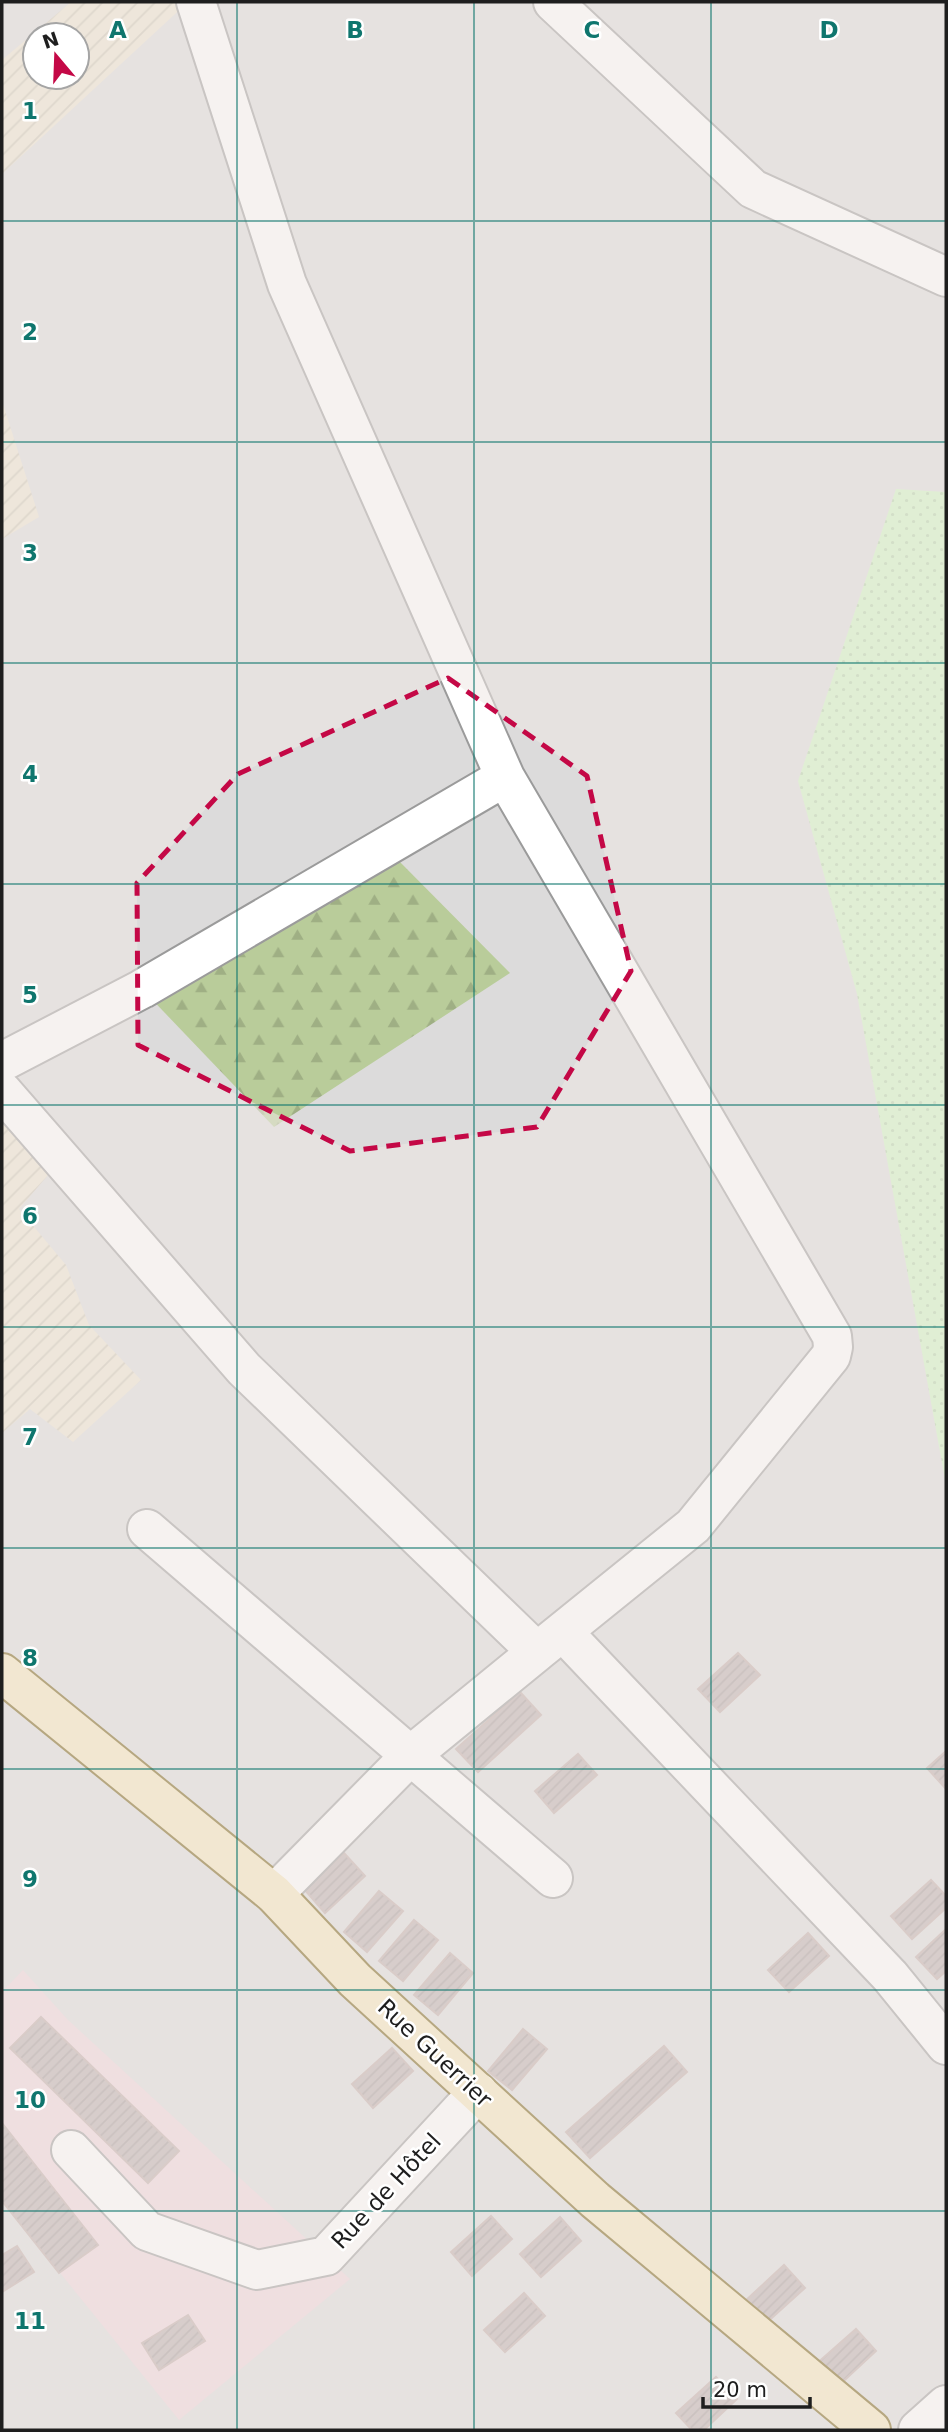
<svg xmlns="http://www.w3.org/2000/svg" width="948" height="2432" viewBox="0 0 948 2432" font-family="'DejaVu Sans',sans-serif">
	<style>
		.residential { fill: #dcdbdb; fill-rule: evenodd }
		.commercial { fill: #efd4dc }
		.farmland { fill: url(#farmland-furrows); fill-rule: evenodd }
		.forest { fill: url(#forest-firs) }
		.park { fill: url(#park-dots) }
		.building { fill: url(#building-hatch); stroke: #bfaaa7; stroke-width: 2 }
		.lines { fill: none; stroke-linecap: round; stroke-linejoin: round }
		.minor-casing { stroke: #9b9b9b; stroke-width: 42 }
		.secondary-casing { stroke: #715a09; stroke-width: 42 }
		.minor { stroke: #fff; stroke-width: 38 }
		.secondary { stroke: #f7e6ba; stroke-width: 38 }
		.marked { fill: none; stroke: #c40846; stroke-width: 5; stroke-dasharray: 14 9; stroke-linejoin: round }
		.grid { fill: none; stroke: #0f766e; stroke-width: 2; stroke-opacity: 0.55 }
		.labels { text-anchor: middle; stroke-width: 5; stroke-linejoin: round; paint-order: stroke }
		.street-label { font-size: 23px; fill: #1e1e1e; stroke: #fff }
		.grid-label { font-size: 23px; text-anchor: middle; font-weight: bold; fill: #0f766e; stroke: #fff; stroke-width: 5; stroke-linejoin: round; paint-order: stroke }
	</style>
	<defs>
		<pattern id="farmland-furrows" width="10" height="10" patternUnits="userSpaceOnUse" patternTransform="scale(1.75)"><rect width="10" height="10" fill="#ede5d0"/><path d="M-1 1l2-2M0 10L10 0M9 11l2-2" fill="none" stroke="#cbc4b2"/></pattern>
		<pattern id="forest-firs" width="22" height="20" patternUnits="userSpaceOnUse" patternTransform="scale(1.75)"><rect width="22" height="20" fill="#b9cc9a"/><path d="M5 1l3.5 6h-7zM16 11l3.5 6h-7z" fill="#9faf84"/></pattern>
		<pattern id="park-dots" width="8" height="8" patternUnits="userSpaceOnUse" patternTransform="scale(1.75)"><rect width="8" height="8" fill="#cff7c2"/><path d="M2 2h.1M6 6h.1" fill="none" stroke="#b1d3a6" stroke-width="1.8" stroke-linecap="round"/></pattern>
		<pattern id="building-hatch" width="6" height="6" patternUnits="userSpaceOnUse" patternTransform="scale(1.75)"><rect width="6" height="6" fill="#bbaeae"/><path d="M-1 1l2-2M0 6l6-6M5 7l2-2" fill="none" stroke="#a09595"/></pattern>
	</defs>
	<rect width="100%" height="100%" fill="#eee8e4"/>
	<path class="residential" d="M 2,2 L 946,2 L 946,2430 L 2,2430 ZM 35,35 L 77,35 L 77,77 L 35,77 Z"/>
	<path class="commercial" d="M 23,1970 L 68,2020 L 350,2279 L 179,2420 L 2,2201 L 2,1992 Z"/>
	<path class="farmland" d="M 71,2 L 188,2 L 2,174 L 2,60 ZM 35,35 L 77,35 L 77,77 L 35,77 Z
		M 2,401 L 39,517 L 2,539 Z
		M 2,1091 L 61,1160 L 19,1209 L 66,1265 L 89,1325 L 141,1380 L 73,1442 L 30,1409 L 2,1433 Z"/>
	<path class="forest" d="M 396,858 L 510,973 L 274,1127 L 142,989 Z"/>
	<path class="park" d="M 896,489 L 946,492 L 946,1485 L 857,994 L 798,781 Z"/>
	<path class="building" d="M 738,1653 L 760,1675 L 720,1712 L 698,1689 Z
		M 520,1692 L 541,1715 L 478,1772 L 456,1749 Z
		M 946,1751 L 946,1789 L 927,1768 Z
		M 578,1754 L 597,1775 L 554,1813 L 535,1791 Z
		M 344,1853 L 365,1876 L 325,1913 L 304,1889 Z
		M 931,1880 L 946,1896 L 946,1908 L 912,1939 L 891,1916 Z
		M 379,1891 L 403,1911 L 367,1952 L 344,1932 Z
		M 414,1920 L 438,1940 L 403,1981 L 379,1961 Z
		M 946,1929 L 946,1971 L 937,1979 L 916,1957 Z
		M 808,1933 L 829,1956 L 789,1992 L 768,1970 Z
		M 450,1953 L 473,1973 L 438,2015 L 414,1995 Z
		M 41,2017 L 179,2151 L 148,2183 L 10,2048 Z
		M 523,2029 L 547,2049 L 512,2090 L 488,2071 Z
		M 664,2046 L 687,2072 L 590,2158 L 566,2132 Z
		M 392,2048 L 413,2071 L 373,2108 L 352,2084 Z
		M 2,2123 L 98,2245 L 59,2273 L 2,2201 Z
		M 491,2216 L 512,2239 L 472,2276 L 451,2252 Z
		M 560,2217 L 581,2241 L 541,2277 L 520,2254 Z
		M 17,2246 L 34,2272 L 2,2292 L 2,2255 Z
		M 784,2265 L 805,2288 L 765,2324 L 744,2302 Z
		M 524,2293 L 545,2316 L 505,2352 L 484,2330 Z
		M 188,2315 L 205,2341 L 159,2370 L 142,2343 Z
		M 856,2329 L 876,2351 L 836,2388 L 815,2365 Z
		M 716,2377 L 737,2399 L 704,2430 L 692,2430 L 676,2413 Z"/>
	<g class="lines">
		<defs>
			<path id="minor" d="M 196,2 L 287,284 L 505,777 L 832,1336 L 833,1347 L 831,1356 L 693,1526 L 537,1652
				M 553,2 L 753,189 L 946,277
				M 2,1062 L 142,989 L 505,777
				M 2,1091 L 244,1369 L 537,1652 L 411,1755 L 274,1894
				M 147,1529 L 553,1878
				M 563,1632 L 890,1976 L 946,2045
				M 71,2150 L 147,2231 L 257,2270 L 326,2256 L 478,2092
				M 918,2430 L 946,2405"/>
			<path id="secondary" d="M 2,1673 L 274,1894 L 355,1980 L 595,2200 L 871,2430"/>
		</defs>
		<use href="#minor" class="minor-casing"/>
		<use href="#secondary" class="secondary-casing"/>
		<use href="#minor" class="minor"/>
		<use href="#secondary" class="secondary"/>
	</g>
	<path d="M0 0H948V2432H0ZM 448,678 L 587,776 L 631,971 L 537,1127 L 350,1151 L 138,1045 L 137,883 L 238,774 Z" fill="#eee8e4" fill-opacity=".55" fill-rule="evenodd"/>
	<path class="marked" d="M 448,678 L 587,776 L 631,971 L 537,1127 L 350,1151 L 138,1045 L 137,883 L 238,774 Z"/>
	<path class="grid" d="M 237,2 L 237,2430M 474,2 L 474,2430M 711,2 L 711,2430M 2,221 L 946,221M 2,442 L 946,442M 2,663 L 946,663M 2,884 L 946,884M 2,1105 L 946,1105M 2,1327 L 946,1327M 2,1548 L 946,1548M 2,1769 L 946,1769M 2,1990 L 946,1990M 2,2211 L 946,2211"/>
	<g class="labels">
		<g class="street-label">
			<text transform="translate(435 2053) rotate(43)" y="8">Rue Guerrier</text>
			<text transform="translate(386 2191) rotate(-47)" y="8">Rue de Hôtel</text>
		</g>
	</g>
	<g class="grid-label">
		<text x="118" y="38">A</text>
		<text x="355" y="38">B</text>
		<text x="592" y="38">C</text>
		<text x="829" y="38">D</text>
		<text x="30" y="119">1</text>
		<text x="30" y="340">2</text>
		<text x="30" y="561">3</text>
		<text x="30" y="782">4</text>
		<text x="30" y="1003">5</text>
		<text x="30" y="1224">6</text>
		<text x="30" y="1445">7</text>
		<text x="30" y="1666">8</text>
		<text x="30" y="1887">9</text>
		<text x="30" y="2108">10</text>
		<text x="30" y="2329">11</text>
	</g>
	<rect width="948" height="2432" fill="none" stroke="#1e1e1e" stroke-width="7"/>
	<g transform="translate(56 56) rotate(341)"><circle r="33" fill="#ffffff" stroke="#a5a5a5" stroke-width="2"/>
	<path d="M0-5L12 26L0 18L-12 26Z" fill="#c40846"/>
	<text y="-10" font-size="19" font-weight="bold" text-anchor="middle" fill="#1e1e1e">N</text>
	</g>
	<path d="M703 2397v10h107v-10" fill="none" stroke="#1e1e1e" stroke-width="3.5"/>
	<text x="713" y="2397" font-size="21" fill="#1e1e1e" stroke="#ffffff" stroke-width="5" paint-order="stroke">20 m</text>
</svg>
